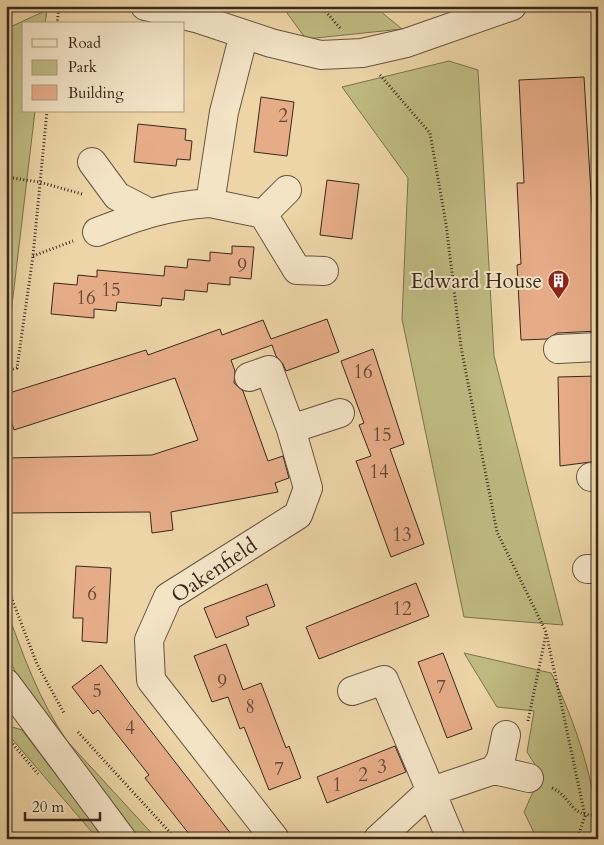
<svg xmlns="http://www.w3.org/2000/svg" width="604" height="845" viewBox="0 0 604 845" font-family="Cardo,serif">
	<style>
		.green { fill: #bfbb82; stroke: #7c7250 }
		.building { fill: #e6ac88; stroke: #39281d }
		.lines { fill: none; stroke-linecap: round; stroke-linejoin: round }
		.minor-casing { stroke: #665340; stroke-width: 30 }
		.path { stroke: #39281d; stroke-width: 3; stroke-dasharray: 1 2.5; stroke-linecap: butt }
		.minor { stroke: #f3e4c6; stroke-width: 28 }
		.labels { text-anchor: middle; stroke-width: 4; stroke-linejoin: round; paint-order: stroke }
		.number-label { font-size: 19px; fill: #644938 }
		.poi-label { font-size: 21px; fill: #39281d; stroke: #f3e4c6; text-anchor: end }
		.street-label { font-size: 21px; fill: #39281d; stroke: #f3e4c6 }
	</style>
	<rect width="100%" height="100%" fill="#edd5a7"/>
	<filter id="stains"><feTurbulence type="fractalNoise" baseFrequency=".004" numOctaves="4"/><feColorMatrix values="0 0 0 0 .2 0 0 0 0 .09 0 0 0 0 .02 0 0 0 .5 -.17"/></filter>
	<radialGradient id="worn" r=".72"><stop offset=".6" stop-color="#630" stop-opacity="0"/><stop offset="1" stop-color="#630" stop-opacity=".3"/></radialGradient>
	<path class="green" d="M 282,6 L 374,6 L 402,29 L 306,39 Z
		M 47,10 L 45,24 L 24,24 L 24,111 L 35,111 L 6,356 L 6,29 Z
		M 449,61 L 478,70 L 494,356 L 563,625 L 464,617 L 402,319 L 408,178 L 342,87 Z
		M 6,608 C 23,655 39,700 67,741 L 157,839 L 132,839 L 26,693 L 6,653 Z
		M 464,653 L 551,673 C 574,717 598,789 598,839 L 537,839 L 524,812 L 541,774 L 527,752 L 534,711 L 497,707 Z
		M 6,725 L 22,730 L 95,826 L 98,832 L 97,838 L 6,732 Z"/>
	<path class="building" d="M 584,77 L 595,260 L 598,260 L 598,331 L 557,333 L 547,339 L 521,340 L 517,265 L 521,264 L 517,183 L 524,183 L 519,80 Z
		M 261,97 L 294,102 L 287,156 L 254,152 Z
		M 138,124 L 186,129 L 185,140 L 192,141 L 190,160 L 177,159 L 176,166 L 134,162 Z
		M 327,180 L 359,184 L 352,239 L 320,235 Z
		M 232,246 L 254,247 L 251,279 L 230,277 L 230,285 L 208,283 L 207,292 L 185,290 L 184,300 L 162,298 L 161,306 L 117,302 L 116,311 L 94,309 L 94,318 L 51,314 L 54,283 L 77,285 L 78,275 L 97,277 L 97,270 L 164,276 L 165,266 L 187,268 L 188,259 L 210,261 L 210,252 L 232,254 Z
		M 327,319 L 339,352 L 286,371 L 283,364 L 276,356 L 272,345 L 231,360 L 235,371 L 234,383 L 243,391 L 268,461 L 283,456 L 289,478 L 275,483 L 278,492 L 171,512 L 173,530 L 152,533 L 150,512 L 6,513 L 6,458 L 152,455 L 198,440 L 175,378 L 14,430 L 6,404 L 6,394 L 146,350 L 148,355 L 220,329 L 222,335 L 263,320 L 271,339 Z
		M 373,349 L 404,444 L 390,449 L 424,544 L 391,557 L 356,461 L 371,456 L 359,425 L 364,423 L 341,361 Z
		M 598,376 L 598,461 L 560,466 L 558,377 Z
		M 76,566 L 111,568 L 107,643 L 82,641 L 83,618 L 73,618 Z
		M 416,583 L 429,616 L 319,659 L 306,627 Z
		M 267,584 L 275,606 L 246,617 L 249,625 L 216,638 L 204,608 Z
		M 226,644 L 243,690 L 261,683 L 286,748 L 289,746 L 301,778 L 269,790 L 244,727 L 240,729 L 228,697 L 212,702 L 194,656 Z
		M 443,653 L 472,729 L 447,738 L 418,662 Z
		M 101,665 L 130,704 L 235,839 L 193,839 L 145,778 L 149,775 L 98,710 L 93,714 L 72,687 Z
		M 395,746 L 406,772 L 327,803 L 317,777 Z"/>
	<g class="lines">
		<defs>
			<path id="minor" d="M 145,6 L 199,19 L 271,43 L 321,55 L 362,53 L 406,43 L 512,6
				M 244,34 L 224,112 L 210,203 L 263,214
				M 92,162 L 117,196 L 148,212
				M 287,190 L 263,214 L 297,270 L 324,271
				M 97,232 C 138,216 166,206 210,203
				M 558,349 L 598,347
				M 249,377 L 269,370 L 291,429 L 340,413
				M 591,477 L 598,477
				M 587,569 L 598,569
				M 6,683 L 122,839
				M 352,691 L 384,680 L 451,839
				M 494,770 L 501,759 L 506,735
				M 275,839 L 151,680 L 149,640 L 168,597 L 298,515 L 308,488 L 291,429
				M 378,839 L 429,792 L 494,770 L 529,778"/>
		</defs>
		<use href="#minor" class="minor-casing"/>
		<path class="path" d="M 321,6 L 340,28
			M 57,24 L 59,6
			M 380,75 L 430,133 L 446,224 L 461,347 L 497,532 L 546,632 L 585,816 L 577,839
			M 6,177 L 39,182 L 82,194
			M 33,256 L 73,241
			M 6,371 L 17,368 L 33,256 L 47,111
			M 6,584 L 37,664 L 64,713
			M 528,721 L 546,634
			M 78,732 L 176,839
			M 6,736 L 38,774
			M 552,788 C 573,797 568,817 598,815"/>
		<use href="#minor" class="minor"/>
	</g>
	<defs>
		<symbol id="building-pin" viewBox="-11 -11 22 30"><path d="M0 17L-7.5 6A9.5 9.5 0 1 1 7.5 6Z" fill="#8f2418" stroke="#f3e4c6"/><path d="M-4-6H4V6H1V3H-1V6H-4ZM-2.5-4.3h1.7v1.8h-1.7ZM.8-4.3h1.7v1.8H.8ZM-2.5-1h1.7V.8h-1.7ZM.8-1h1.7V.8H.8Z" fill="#fff"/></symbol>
	</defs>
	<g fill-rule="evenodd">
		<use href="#building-pin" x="546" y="268" width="25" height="34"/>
	</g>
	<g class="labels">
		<g class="number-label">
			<text x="283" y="122">2</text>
			<text x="242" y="272">9</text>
			<text x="111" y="296">15</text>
			<text x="86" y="304">16</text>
			<text x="363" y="378">16</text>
			<text x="382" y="441">15</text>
			<text x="379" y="478">14</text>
			<text x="402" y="541">13</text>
			<text x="92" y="600">6</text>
			<text x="402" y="615">12</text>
			<text x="222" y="688">9</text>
			<text x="441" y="693">7</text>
			<text x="97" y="697">5</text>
			<text x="250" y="713">8</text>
			<text x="130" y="734">4</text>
			<text x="382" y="773">3</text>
			<text x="279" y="775">7</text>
			<text x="363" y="781">2</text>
			<text x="337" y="791">1</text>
		</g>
		<g class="poi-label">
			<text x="542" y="288">Edward House</text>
		</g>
		<g class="street-label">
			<text transform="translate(214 570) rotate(-34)" y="7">Oakenfield</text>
		</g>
	</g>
	<rect width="604" height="845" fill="none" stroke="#edd5a7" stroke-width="25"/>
	<rect x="8" y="8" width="589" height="830" fill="none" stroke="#39281d" stroke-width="2.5"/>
	<rect x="12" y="12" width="579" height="820" fill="none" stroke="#39281d"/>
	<rect x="22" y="22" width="162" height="90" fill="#f3e4c6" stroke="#a99982"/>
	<rect x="32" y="39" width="25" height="8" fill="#f3e4c6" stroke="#a99982"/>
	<text x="68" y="48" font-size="15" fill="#39281d">Road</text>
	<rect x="32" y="60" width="25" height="15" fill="#bfbb82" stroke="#a99982"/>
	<text x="68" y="72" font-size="15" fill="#39281d">Park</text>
	<rect x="32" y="85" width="25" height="15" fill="#e6ac88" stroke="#a99982"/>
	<text x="68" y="98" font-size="15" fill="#39281d">Building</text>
	<path d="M25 812v8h75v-8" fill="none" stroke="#39281d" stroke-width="2.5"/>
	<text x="32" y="812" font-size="15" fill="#39281d" stroke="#f3e4c6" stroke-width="4" paint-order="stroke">20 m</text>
	<rect width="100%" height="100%" filter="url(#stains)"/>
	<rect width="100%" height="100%" fill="url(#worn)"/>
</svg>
